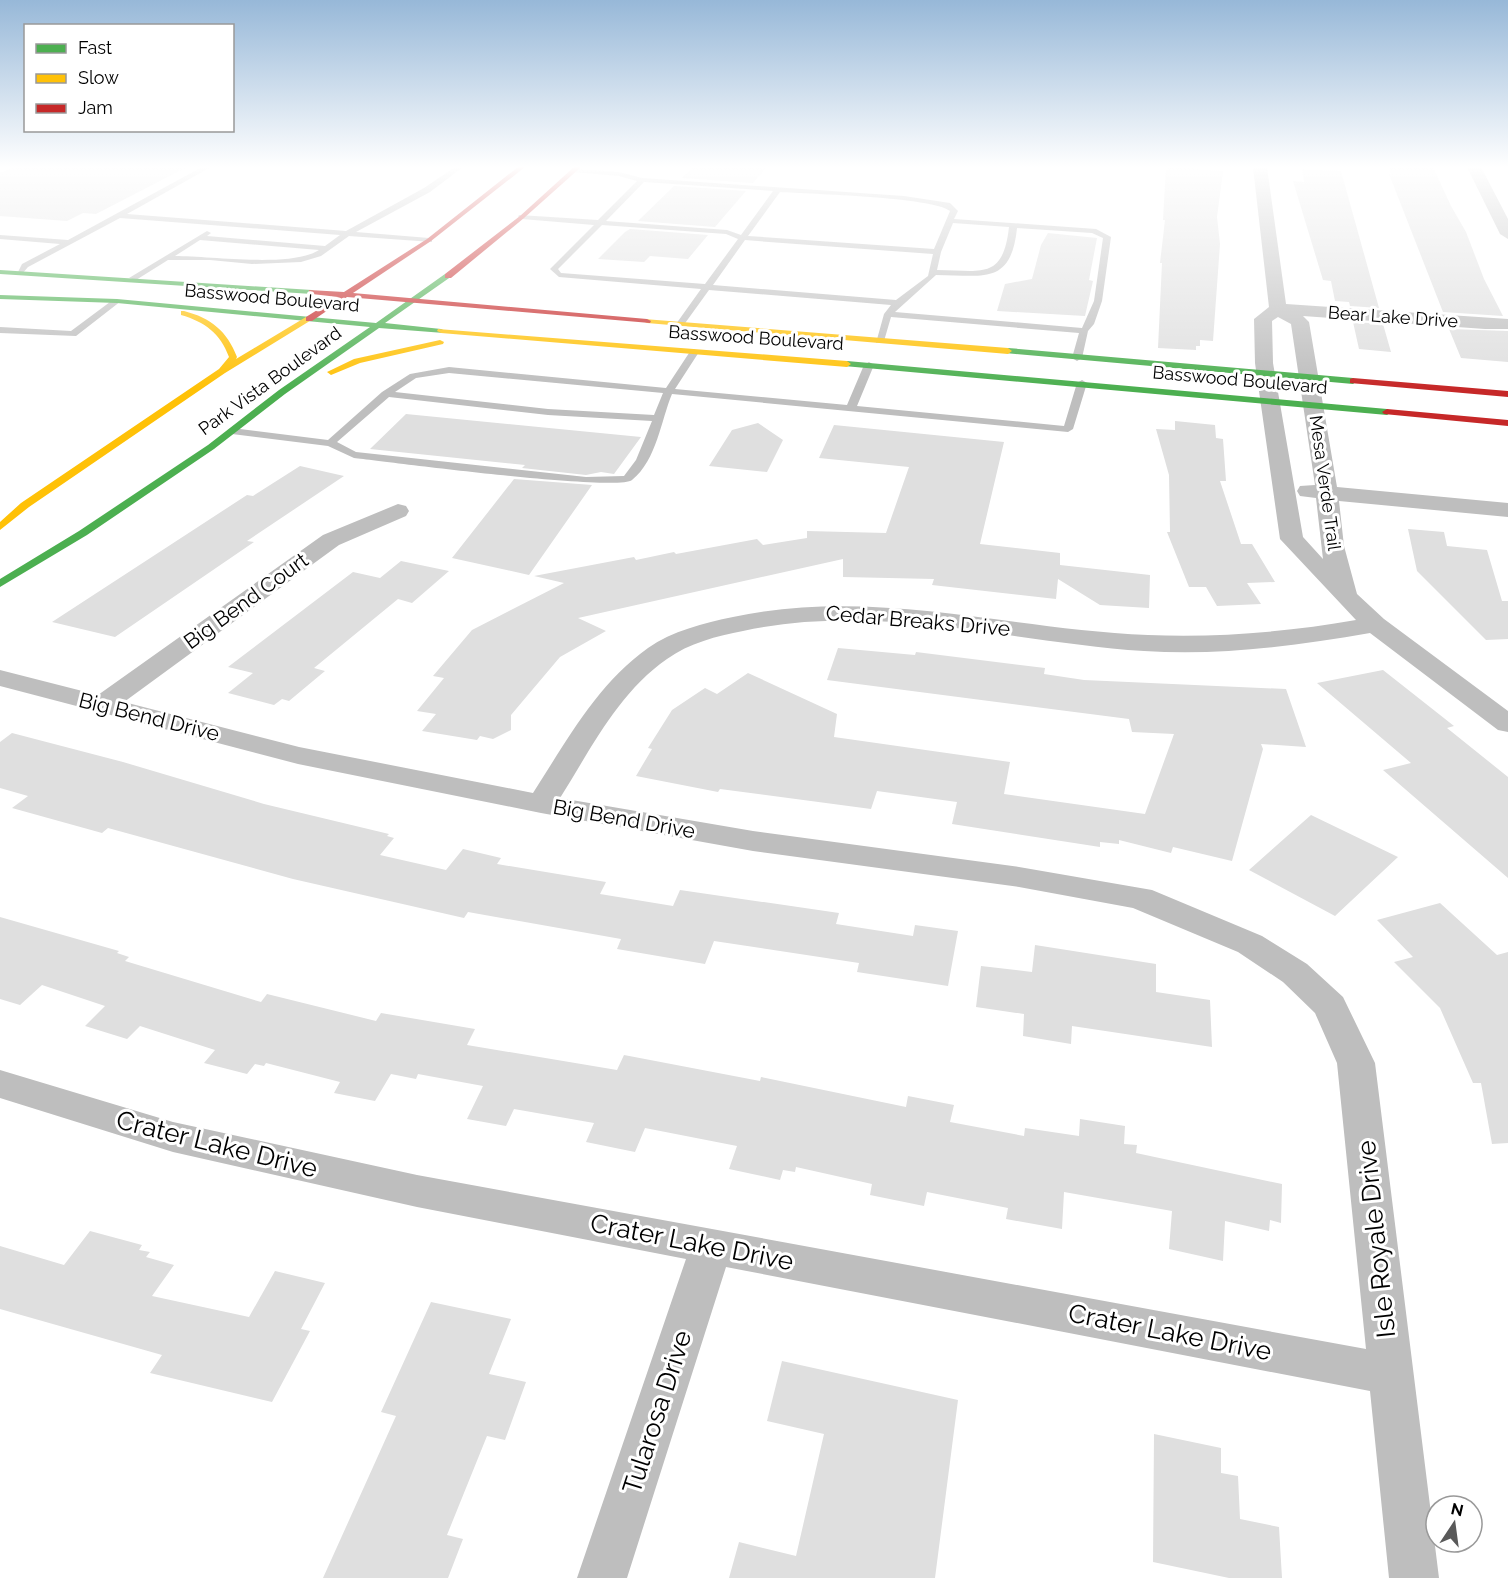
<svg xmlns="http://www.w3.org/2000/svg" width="1508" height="1578" viewBox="0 0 1508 1578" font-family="Raleway,sans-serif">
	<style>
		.building { fill: #dfdfdf }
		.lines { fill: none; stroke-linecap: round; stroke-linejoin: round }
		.lane { fill: #bebebe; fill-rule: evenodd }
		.street { fill: #bebebe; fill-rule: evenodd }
		.fast { fill: #4caf50; fill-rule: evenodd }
		.slow { fill: #ffc107; fill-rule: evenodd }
		.jam { fill: #c62828; fill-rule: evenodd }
		.labels { text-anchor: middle; stroke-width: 6; stroke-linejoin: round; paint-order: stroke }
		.far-street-label { font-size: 18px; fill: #000; stroke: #fff }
		.street-label { font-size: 21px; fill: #000; stroke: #fff }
		.near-street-label { font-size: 26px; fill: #000; stroke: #fff }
	</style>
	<rect width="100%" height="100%" fill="#fff"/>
	<path class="building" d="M 29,167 L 187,167 L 96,214 L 83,213 L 67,221 L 0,216 L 0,173 L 12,168 Z
		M 693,167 L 767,167 L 753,183 L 682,178 Z
		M 1166,167 L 1223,171 L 1217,217 L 1220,244 L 1213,341 L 1200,340 L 1200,346 L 1196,346 L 1196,350 L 1158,348 L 1162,263 L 1160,263 L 1165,220 L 1163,220 Z
		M 1388,167 L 1433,167 L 1451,206 L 1466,232 L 1484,279 L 1503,316 L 1443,312 L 1389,174 L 1391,174 Z
		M 1302,169 L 1341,171 L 1379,308 L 1350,306 L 1349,302 L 1335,301 L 1331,281 L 1323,280 L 1293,181 L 1304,182 Z
		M 674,186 L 746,191 L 715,227 L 638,221 Z
		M 630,229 L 708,235 L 688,259 L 650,256 L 644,262 L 598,259 L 625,232 Z
		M 1048,233 L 1097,238 L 1089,280 L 1093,281 L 1085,316 L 997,311 L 1005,284 L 1032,279 L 1041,245 Z
		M 1353,322 L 1383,324 L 1391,352 L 1359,349 Z
		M 1449,329 L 1508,331 L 1508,362 L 1461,358 Z
		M 406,414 L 641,437 L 614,474 L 601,472 L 586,475 L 522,468 L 525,465 L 370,449 Z
		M 1175,421 L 1215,425 L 1216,438 L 1223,439 L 1226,481 L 1220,481 L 1241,544 L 1252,544 L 1275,582 L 1247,583 L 1261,604 L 1217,606 L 1206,587 L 1189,587 L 1167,532 L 1170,532 L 1169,475 L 1156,429 L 1175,430 Z
		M 758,423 L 783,440 L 767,472 L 709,466 L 732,430 Z
		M 834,425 L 1004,442 L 980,544 L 1060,553 L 1060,565 L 1150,575 L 1149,608 L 1100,605 L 1058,579 L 1056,599 L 932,585 L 934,579 L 843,577 L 843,559 L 578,618 L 606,631 L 560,657 L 511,715 L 511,730 L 493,739 L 480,736 L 477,740 L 422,731 L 436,714 L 417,711 L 444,678 L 433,676 L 472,630 L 564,583 L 534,576 L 634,557 L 636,560 L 674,552 L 676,554 L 757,539 L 763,545 L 807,538 L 807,531 L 886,533 L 909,467 L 819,458 Z
		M 300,466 L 344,476 L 247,541 L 254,542 L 115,637 L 52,622 L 247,495 L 253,496 Z
		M 514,479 L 592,485 L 529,575 L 452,558 Z
		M 1408,529 L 1444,532 L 1447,546 L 1487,550 L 1502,601 L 1508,601 L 1508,639 L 1486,640 L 1417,571 Z
		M 401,561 L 449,571 L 412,603 L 398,599 L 314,668 L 325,671 L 289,701 L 282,699 L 274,705 L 228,693 L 253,673 L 228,667 L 353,572 L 380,578 Z
		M 838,648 L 915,655 L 916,652 L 1045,668 L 1044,674 L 1084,680 L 1286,689 L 1306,747 L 1261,744 L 1263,749 L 1232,861 L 1173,847 L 1171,853 L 1119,840 L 1119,844 L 1100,842 L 1100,847 L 952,824 L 957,802 L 877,791 L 871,809 L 720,789 L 718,792 L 636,776 L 652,749 L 648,748 L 672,710 L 705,688 L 717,694 L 748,673 L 837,714 L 834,737 L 1010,762 L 1004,794 L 1145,814 L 1174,734 L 1132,732 L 1129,719 L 827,680 Z
		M 1383,670 L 1454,726 L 1447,728 L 1508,777 L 1508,878 L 1383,770 L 1411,763 L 1317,683 Z
		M 12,733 L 123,762 L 264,804 L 389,834 L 387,836 L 394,838 L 380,855 L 446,870 L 463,849 L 501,858 L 497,864 L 606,882 L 600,894 L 673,906 L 680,890 L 839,913 L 836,924 L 913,936 L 915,925 L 958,931 L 948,986 L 857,972 L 859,963 L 714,941 L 705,964 L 617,949 L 621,939 L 468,912 L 464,918 L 293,879 L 108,828 L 102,833 L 12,808 L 28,796 L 0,788 L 0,742 Z
		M 1311,815 L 1398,857 L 1335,916 L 1249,870 Z
		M 1440,903 L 1497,955 L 1508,952 L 1508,1143 L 1492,1144 L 1481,1083 L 1473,1083 L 1440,1008 L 1394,962 L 1413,957 L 1377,920 Z
		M 0,917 L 119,951 L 117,953 L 129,957 L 125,961 L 261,1002 L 267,994 L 376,1021 L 381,1013 L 475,1029 L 467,1045 L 617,1070 L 624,1055 L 760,1081 L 761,1077 L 906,1107 L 908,1096 L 954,1105 L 950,1122 L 1024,1136 L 1025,1128 L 1079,1136 L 1080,1119 L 1125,1126 L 1124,1144 L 1137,1145 L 1136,1153 L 1282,1184 L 1281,1223 L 1270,1220 L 1269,1231 L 1225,1221 L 1223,1261 L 1169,1249 L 1172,1211 L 1064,1192 L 1062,1229 L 1006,1219 L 1008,1208 L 927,1192 L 924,1206 L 870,1195 L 872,1184 L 796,1167 L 795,1172 L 783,1170 L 780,1180 L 729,1169 L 737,1146 L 645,1128 L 635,1152 L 586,1142 L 594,1123 L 514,1109 L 506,1126 L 467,1119 L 483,1086 L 418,1074 L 416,1079 L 391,1074 L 375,1101 L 334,1093 L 340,1082 L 266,1063 L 264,1066 L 255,1064 L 247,1074 L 204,1063 L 215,1050 L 140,1026 L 127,1039 L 85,1026 L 105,1006 L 42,985 L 20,1005 L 0,999 Z
		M 1035,945 L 1156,964 L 1156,992 L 1210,1000 L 1212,1047 L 1072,1026 L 1071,1044 L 1023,1036 L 1024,1014 L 976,1007 L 981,966 L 1032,972 Z
		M 90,1231 L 142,1245 L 139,1250 L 150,1252 L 146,1257 L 174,1265 L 152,1296 L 249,1317 L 275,1271 L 325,1283 L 301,1329 L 310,1331 L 272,1402 L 150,1373 L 162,1355 L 0,1309 L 0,1246 L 64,1265 Z
		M 431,1302 L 511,1319 L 489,1374 L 526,1382 L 505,1440 L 487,1436 L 447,1535 L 463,1539 L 448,1578 L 323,1578 L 396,1416 L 381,1412 Z
		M 782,1361 L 958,1400 L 935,1578 L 729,1578 L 739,1542 L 796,1556 L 824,1434 L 767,1421 Z
		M 1154,1434 L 1221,1448 L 1221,1473 L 1238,1476 L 1240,1519 L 1279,1527 L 1282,1578 L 1229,1578 L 1153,1562 Z"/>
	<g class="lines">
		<path class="lane" d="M 202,167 L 211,167 L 127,214 L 346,231 L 424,188 L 455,167 L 463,167 L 430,192 L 356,232 L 429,238 L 432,238 L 432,242 L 349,236 L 321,256 L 301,262 L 252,264 L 210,260 L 168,260 L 136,280 L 129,278 L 207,231 L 211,233 L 207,236 L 325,246 L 340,235 L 120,218 L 28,267 L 22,274 L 18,272 L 22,264 L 60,244 L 0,239 L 0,235 L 68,240 ZM 200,240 L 319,250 C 291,268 211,256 175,256 Z
			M 575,169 L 619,172 L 642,178 L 904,196 L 950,203 L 958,211 L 954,219 L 1096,229 L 1111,237 L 1102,301 L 1094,324 L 1088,331 L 1082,358 L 1077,361 L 1072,358 L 1079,333 L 891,317 L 884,341 L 876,343 L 884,314 L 891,305 L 709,290 L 683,326 L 677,326 L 676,324 L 701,289 L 559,277 L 550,269 L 594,225 L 522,219 L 518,217 L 519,215 L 598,220 L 637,181 L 619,176 L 573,172 ZM 644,182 L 773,191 L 741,235 L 727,230 L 606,221 ZM 780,192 C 810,194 933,197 950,211 L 934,249 L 748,236 ZM 953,223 L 1009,227 C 1003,281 981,270 937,270 L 941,252 ZM 602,225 L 726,234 L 738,239 L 705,284 L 561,273 L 558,269 ZM 1017,228 L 1092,233 L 1103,238 L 1094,301 L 1082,328 L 895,312 L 936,275 C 983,275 1011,286 1017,228 ZM 745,240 L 769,242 L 933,254 L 928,276 L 896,300 L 713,285 Z
			M 114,299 L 121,301 L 76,336 L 0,333 L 0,327 L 71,331 Z
			M 694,349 L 699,352 L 675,389 L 847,405 L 864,365 L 869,362 L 874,365 L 857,406 L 1064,426 L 1077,383 L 1082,380 L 1087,383 L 1073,429 L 1068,432 L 672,394 C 661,420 657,460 632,480 C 617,492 389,462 354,458 L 328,446 L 232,434 L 227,431 L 232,428 L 328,440 L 382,392 L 410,374 L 449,367 L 666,388 L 691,350 ZM 449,373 L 663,393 L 654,415 L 548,409 L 395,392 L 416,378 ZM 389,397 L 548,415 L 652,421 L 636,460 L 624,476 L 586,477 L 356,452 L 337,442 Z"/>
		<path class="street" d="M 1253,167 L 1267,167 L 1286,304 L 1508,319 L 1508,329 L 1485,329 L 1303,316 L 1309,322 L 1337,487 L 1508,503 L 1508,517 L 1339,501 L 1344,546 L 1357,594 L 1384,619 L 1508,711 L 1508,732 L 1498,730 L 1370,633 C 1296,646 1220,656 1144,651 C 1011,642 876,602 743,631 C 717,636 689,643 667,659 C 618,693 591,749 560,798 L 753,831 L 1019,867 L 1152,890 L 1262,936 L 1307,964 L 1343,997 L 1375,1063 L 1439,1578 L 1389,1578 L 1370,1391 L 726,1267 L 627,1578 L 577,1578 L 686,1259 L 417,1207 L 173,1152 L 0,1098 L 0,1070 L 173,1122 L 417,1175 L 1366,1349 L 1337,1063 L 1315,1013 L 1283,982 L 1238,952 L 1133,908 L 1019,887 L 753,851 L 541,813 L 298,764 L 0,686 L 0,670 L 98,695 L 323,535 L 398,504 L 406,506 L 409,511 L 406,516 L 339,545 L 124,702 L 299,747 L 533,793 C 566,742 597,684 648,648 C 672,631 704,623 733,617 C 876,587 1006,629 1148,635 C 1217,638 1287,632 1356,620 L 1280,539 L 1255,363 L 1254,319 L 1269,307 ZM 1278,317 L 1291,324 L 1315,485 L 1300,486 L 1297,491 L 1300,496 L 1316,498 L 1323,559 L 1303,537 L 1273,363 L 1272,321 Z
			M 1467,167 L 1481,167 L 1508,219 L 1508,239 L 1500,234 Z"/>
		<path class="fast" d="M 0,270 L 312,290 L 316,292 L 312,294 L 0,274 Z
			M 445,274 L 452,276 L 385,323 L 441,329 L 445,331 L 444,333 L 379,328 L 285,394 L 214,449 L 87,535 L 0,587 L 0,579 L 79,531 L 208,445 L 279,390 L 370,327 L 117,303 L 0,299 L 0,295 L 117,299 L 376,323 Z
			M 1008,348 L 1353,378 L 1357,381 L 1353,384 L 1005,353 L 1004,351 Z
			M 847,361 L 1387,409 L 1392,412 L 1387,415 L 844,366 L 843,364 Z"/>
		<path class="slow" d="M 184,311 C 211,318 227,331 237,357 L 236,359 L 306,317 L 313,319 L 225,373 L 29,507 L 0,530 L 0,522 L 21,503 L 219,369 L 229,357 C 220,333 205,322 181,315 L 181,311 Z
			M 644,319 L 1008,348 L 1012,351 L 1008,354 L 647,323 L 643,321 Z
			M 438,329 L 847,361 L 851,364 L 847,367 L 441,333 L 437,331 Z
			M 440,340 L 444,342 L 443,344 L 360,363 L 331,375 L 327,372 L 354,359 Z"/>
		<path class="jam" d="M 518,167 L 525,167 L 431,241 L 353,293 L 647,319 L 651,321 L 650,323 L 347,297 L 312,321 L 306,321 L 306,317 L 338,297 L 312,294 L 309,294 L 309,290 L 344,292 L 427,239 Z
			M 574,167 L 581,167 L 524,218 L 451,278 L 445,278 L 445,274 L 520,216 Z
			M 1353,378 L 1508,391 L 1508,397 L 1350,383 L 1350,379 Z
			M 1387,409 L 1508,420 L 1508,426 L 1384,414 L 1382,412 Z"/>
	</g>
	<linearGradient id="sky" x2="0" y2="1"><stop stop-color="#97b8d8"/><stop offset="0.43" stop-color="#fff"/><stop offset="1" stop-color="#fff" stop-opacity="0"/></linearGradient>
	<rect width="1508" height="388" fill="url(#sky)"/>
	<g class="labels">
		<g class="far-street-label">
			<text transform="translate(272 298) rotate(5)" y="6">Basswood Boulevard</text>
			<text transform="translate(1393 317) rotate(4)" y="6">Bear Lake Drive</text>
			<text transform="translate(756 338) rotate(4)" y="6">Basswood Boulevard</text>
			<text transform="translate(1240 380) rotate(5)" y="6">Basswood Boulevard</text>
			<text transform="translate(270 381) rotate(-36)" y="6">Park Vista Boulevard</text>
			<text transform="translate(1325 483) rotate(82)" y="6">Mesa Verde Trail</text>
		</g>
		<g class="street-label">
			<text transform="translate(246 601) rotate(-36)" y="7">Big Bend Court</text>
			<text transform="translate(918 621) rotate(5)" y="7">Cedar Breaks Drive</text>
			<text transform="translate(149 717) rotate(14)" y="7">Big Bend Drive</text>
			<text transform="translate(624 819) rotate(10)" y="7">Big Bend Drive</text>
		</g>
		<g class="near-street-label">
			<text transform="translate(217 1144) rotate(14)" y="9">Crater Lake Drive</text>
			<text transform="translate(1376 1239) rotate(-96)" y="9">Isle Royale Drive</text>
			<text transform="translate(692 1242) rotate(11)" y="9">Crater Lake Drive</text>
			<text transform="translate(1170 1332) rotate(11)" y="9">Crater Lake Drive</text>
			<text transform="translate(657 1412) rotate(-72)" y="9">Tularosa Drive</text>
		</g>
	</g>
	<rect x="24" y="24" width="210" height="108" fill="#ffffff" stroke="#999999" stroke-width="1.5"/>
	<rect x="36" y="44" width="30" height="9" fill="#4caf50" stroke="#999999" stroke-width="1.5"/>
	<text x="78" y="54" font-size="18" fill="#000000">Fast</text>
	<rect x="36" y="74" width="30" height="9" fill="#ffc107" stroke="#999999" stroke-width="1.5"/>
	<text x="78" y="84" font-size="18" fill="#000000">Slow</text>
	<rect x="36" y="104" width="30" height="9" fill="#c62828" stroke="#999999" stroke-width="1.5"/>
	<text x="78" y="114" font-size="18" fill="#000000">Jam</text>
	<g transform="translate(1454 1524) rotate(13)"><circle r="28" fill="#ffffff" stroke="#999999" stroke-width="1.5"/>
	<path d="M0-4.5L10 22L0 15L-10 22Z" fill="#595959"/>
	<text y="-9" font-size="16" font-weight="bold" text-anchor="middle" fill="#000000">N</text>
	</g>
</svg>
